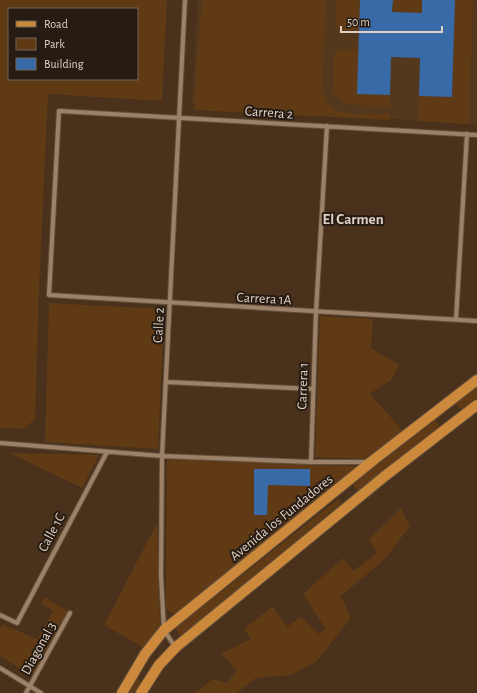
<svg xmlns="http://www.w3.org/2000/svg" width="477" height="693" viewBox="0 0 477 693" font-family="'Alegreya Sans',sans-serif">
	<style>
		.built { fill: #54381d }
		.green { fill: #5f3a15; fill-rule: evenodd }
		.building { fill: #386aa7 }
		.lines { fill: none; stroke-linecap: round; stroke-linejoin: round }
		.minor-casing { stroke: #63503d; stroke-width: 6 }
		.primary-casing { stroke: #63503d; stroke-width: 12 }
		.minor { stroke: #9c8169; stroke-width: 4 }
		.primary { stroke: #cc883b; stroke-width: 10 }
		.labels { text-anchor: middle; stroke-width: 4; stroke-linejoin: round; paint-order: stroke }
		.street-label { font-size: 14px; fill: #dfd0c3; stroke: #271c13 }
		.neighbourhood-label { font-size: 15px; font-weight: bold; fill: #dfd0c3; stroke: #271c13 }
	</style>
	<rect width="100%" height="100%" fill="#49311c"/>
	<path class="built" d="M 198,0 L 477,0 L 477,125 L 192,104 Z"/>
	<path class="green" d="M 0,0 L 167,0 L 162,101 L 48,94 L 39,290 L 35,419 L 24,429 L 0,428 ZM 9,9 L 137,9 L 137,79 L 9,79 Z
		M 202,0 L 326,0 L 322,88 C 324,95 328,105 334,109 C 344,116 378,114 390,114 L 390,120 L 194,110 Z
		M 337,0 L 360,0 L 358,94 L 390,95 L 390,106 L 354,105 L 343,102 L 334,92 L 334,55 L 338,49 L 359,50 L 359,31 L 341,31 L 336,25 Z
		M 393,0 L 422,0 L 422,13 L 392,12 Z
		M 455,0 L 473,0 L 469,124 L 418,121 L 419,96 L 452,97 Z
		M 49,303 L 164,309 L 158,449 L 45,442 Z
		M 320,316 L 373,319 L 371,348 L 399,365 L 392,379 L 370,394 L 403,431 L 370,459 L 315,457 Z
		M 477,386 L 477,398 L 461,410 L 455,403 Z
		M 435,420 L 440,427 L 358,493 L 353,484 Z
		M 10,453 L 99,455 L 82,488 Z
		M 167,459 L 357,466 L 176,614 L 166,610 Z
		M 338,499 L 342,503 L 181,637 L 175,628 Z
		M 401,508 L 410,526 L 385,559 L 341,596 L 351,618 L 317,661 L 291,675 L 256,678 L 237,693 L 195,693 L 213,679 L 227,683 L 237,670 L 221,654 L 251,639 L 244,629 L 273,606 L 287,627 L 301,617 L 319,634 L 325,628 L 303,594 L 343,558 L 353,571 L 377,553 L 369,539 Z
		M 157,523 L 160,629 L 144,648 L 104,625 Z
		M 45,597 L 70,613 L 33,677 L 0,656 L 0,628 L 2,624 L 37,639 L 53,611 L 41,604 Z
		M 137,678 L 142,683 L 135,693 L 129,693 Z"/>
	<path class="building" d="M 360,0 L 393,0 L 392,12 L 422,13 L 422,0 L 455,0 L 452,97 L 419,96 L 420,58 L 391,57 L 390,95 L 357,94 Z
		M 254,469 L 310,469 L 310,486 L 268,485 L 267,515 L 254,515 Z"/>
	<g class="lines">
		<defs>
			<path id="minor" d="M 477,135 L 59,111 L 49,295 L 477,321
				M 456,319 L 467,134
				M 166,382 L 313,389
				M 0,443 L 162,456 L 311,462 L 367,462
				M 311,462 L 316,312 L 327,126
				M 0,615 L 17,623 L 107,452
				M 175,647 L 164,630 L 161,576 L 162,456 L 185,0
				M 0,668 L 41,693
				M 26,693 L 70,613"/>
			<path id="primary" d="M 122,693 L 145,654 L 164,630 L 371,462 L 477,380
				M 141,693 L 159,665 L 176,647 L 385,476 L 477,405"/>
		</defs>
		<use href="#minor" class="minor-casing"/>
		<use href="#primary" class="primary-casing"/>
		<use href="#minor" class="minor"/>
		<use href="#primary" class="primary"/>
	</g>
	<g class="labels">
		<g class="street-label">
			<text transform="translate(269 112) rotate(4)" y="5">Carrera 2</text>
			<text transform="translate(264 298) rotate(3)" y="5">Carrera 1A</text>
			<text transform="translate(158 325) rotate(-87)" y="5">Calle 2</text>
			<text transform="translate(302 386) rotate(-88)" y="5">Carrera 1</text>
			<text transform="translate(281 517) rotate(-39)" y="5">Avenida los Fundadores</text>
			<text transform="translate(51 532) rotate(-62)" y="5">Calle 1C</text>
			<text transform="translate(38 648) rotate(-61)" y="5">Diagonal 3</text>
		</g>
		<g class="neighbourhood-label">
			<text x="353" y="224">El Carmen</text>
		</g>
	</g>
	<rect x="8" y="8" width="130" height="72" fill="#271c13" stroke="#716459"/>
	<rect x="16" y="21" width="20" height="6" fill="#cc883b" stroke="#716459"/>
	<text x="44" y="28" font-size="12" fill="#dfd0c3">Road</text>
	<rect x="16" y="38" width="20" height="12" fill="#5f3a15" stroke="#716459"/>
	<text x="44" y="48" font-size="12" fill="#dfd0c3">Park</text>
	<rect x="16" y="58" width="20" height="12" fill="#386aa7" stroke="#716459"/>
	<text x="44" y="68" font-size="12" fill="#dfd0c3">Building</text>
	<path d="M341 26v6h101v-6" fill="none" stroke="#dfd0c3" stroke-width="2"/>
	<text x="347" y="26" font-size="12" fill="#dfd0c3" stroke="#271c13" stroke-width="3" paint-order="stroke">50 m</text>
</svg>
